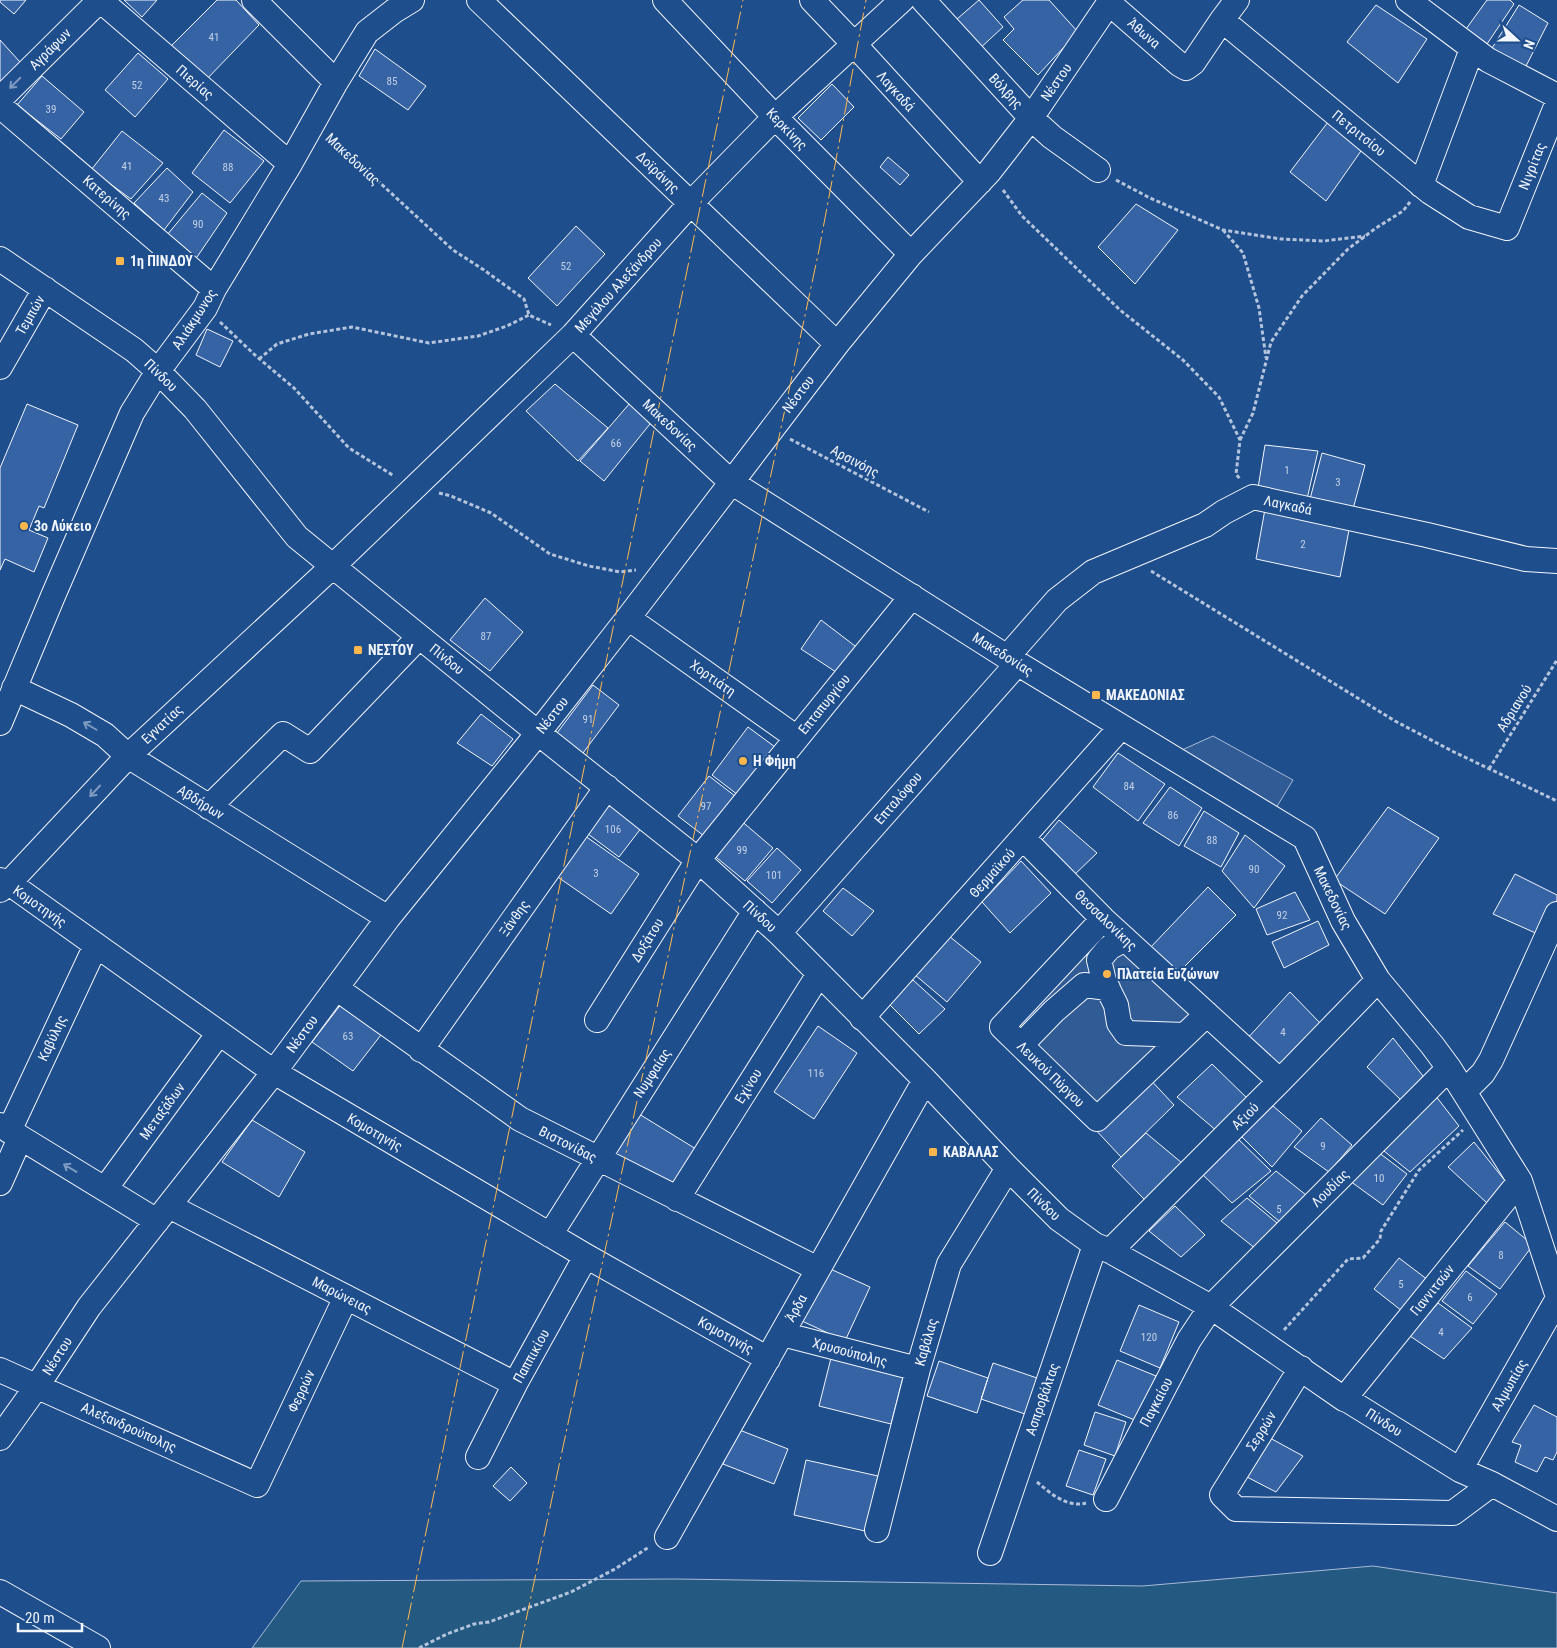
<svg xmlns="http://www.w3.org/2000/svg" width="1557" height="1648" viewBox="0 0 1557 1648" font-family="'Roboto Condensed',sans-serif">
	<style>
		.green { fill: #245a82; stroke: #a8bbd7 }
		.parking { fill: #305b95; stroke: #a8bbd7 }
		.building { fill: #3563a3; stroke: #f2f6ff }
		.lines { fill: none; stroke-linecap: round; stroke-linejoin: round }
		.minor-casing { stroke: #f2f6ff; stroke-width: 26 }
		.path { stroke: #b3c4dc; stroke-width: 3; stroke-dasharray: 4 2.5; stroke-linecap: butt }
		.minor { stroke: #1f4e8c; stroke-width: 24 }
		.power { stroke: #ffb74d; stroke-width: 1; stroke-dasharray: 18 4 2.5 4; stroke-linecap: butt }
		.oneway { stroke: #7e9ac0 }
		.poi-dot { fill: #ffb74d; stroke: #1f4e8c; stroke-width: 2 }
		.labels { text-anchor: middle; stroke-width: 4; stroke-linejoin: round; paint-order: stroke }
		.number-label { font-size: 11px; fill: #c3d1e8 }
		.street-label { font-size: 14px; fill: #f2f6ff; stroke: #1f4e8c }
		.poi-label { font-size: 14px; font-weight: bold; fill: #f2f6ff; stroke: #1f4e8c; text-anchor: start }
	</style>
	<rect width="100%" height="100%" fill="#1f4e8c"/>
	<path class="green" d="M 1373,1566 L 1557,1593 L 1557,1648 L 252,1648 L 301,1581 L 676,1579 L 1143,1586 Z"/>
	<path class="parking" d="M 1213,736 L 1293,780 L 1276,808 L 1182,750 Z
		M 1105,931 L 1193,1018 L 1107,1103 L 1091,1102 L 1021,1034 L 1019,1024 Z"/>
	<path class="building" d="M 0,0 L 26,0 L 14,14 L 0,2 Z
		M 124,0 L 157,0 L 142,17 Z
		M 217,0 L 236,0 L 259,25 L 204,82 L 168,49 Z
		M 979,0 L 1003,27 L 976,52 L 950,25 Z
		M 1023,0 L 1049,0 L 1078,32 L 1038,75 L 1003,40 L 1014,29 L 1004,17 Z
		M 1487,0 L 1510,0 L 1514,4 L 1487,44 L 1466,29 Z
		M 1376,5 L 1427,39 L 1398,83 L 1347,42 Z
		M 1519,5 L 1548,23 L 1524,70 L 1489,53 Z
		M 0,40 L 20,62 L 0,83 Z
		M 375,49 L 426,86 L 408,110 L 359,76 Z
		M 138,53 L 168,79 L 135,117 L 105,90 Z
		M 42,76 L 84,112 L 61,139 L 17,105 Z
		M 832,84 L 854,107 L 821,140 L 798,118 Z
		M 1328,122 L 1361,151 L 1326,201 L 1290,172 Z
		M 224,130 L 264,161 L 230,203 L 192,173 Z
		M 122,131 L 163,163 L 131,199 L 91,170 Z
		M 888,157 L 909,175 L 900,185 L 880,167 Z
		M 167,168 L 193,192 L 164,230 L 134,203 Z
		M 202,193 L 227,213 L 195,260 L 167,235 Z
		M 1136,204 L 1178,230 L 1135,284 L 1098,247 Z
		M 576,226 L 605,254 L 557,306 L 528,278 Z
		M 207,329 L 233,341 L 220,367 L 196,355 Z
		M 555,384 L 608,428 L 578,461 L 526,411 Z
		M 630,403 L 650,424 L 604,481 L 580,461 Z
		M 27,404 L 78,425 L 44,508 L 39,506 L 29,530 L 48,538 L 34,572 L 5,559 L 0,570 L 0,468 Z
		M 1265,445 L 1318,451 L 1307,499 L 1258,488 Z
		M 1322,453 L 1365,465 L 1353,509 L 1310,499 Z
		M 1265,509 L 1349,530 L 1340,577 L 1256,559 Z
		M 485,598 L 523,632 L 490,671 L 450,640 Z
		M 821,620 L 859,649 L 839,674 L 801,649 Z
		M 593,685 L 619,705 L 583,753 L 557,733 Z
		M 481,714 L 513,739 L 492,766 L 457,743 Z
		M 748,727 L 775,747 L 738,795 L 712,775 Z
		M 1118,753 L 1165,784 L 1138,821 L 1093,787 Z
		M 709,776 L 735,796 L 704,836 L 678,816 Z
		M 1170,787 L 1202,808 L 1179,846 L 1143,823 Z
		M 607,801 L 642,827 L 619,857 L 584,831 Z
		M 1388,807 L 1439,838 L 1385,914 L 1334,880 Z
		M 1204,811 L 1239,833 L 1221,867 L 1184,846 Z
		M 739,819 L 773,848 L 745,881 L 711,853 Z
		M 1059,820 L 1097,853 L 1071,878 L 1038,845 Z
		M 581,833 L 639,874 L 611,914 L 552,873 Z
		M 1245,835 L 1285,866 L 1254,908 L 1222,871 Z
		M 777,848 L 801,870 L 772,903 L 747,881 Z
		M 1021,861 L 1051,893 L 1010,933 L 982,902 Z
		M 1515,874 L 1557,895 L 1557,900 L 1540,935 L 1493,914 Z
		M 1208,887 L 1236,915 L 1177,974 L 1148,950 Z
		M 843,888 L 874,911 L 852,936 L 823,911 Z
		M 1295,892 L 1310,920 L 1267,935 L 1256,909 Z
		M 1318,921 L 1329,945 L 1284,968 L 1272,942 Z
		M 949,936 L 981,962 L 947,1002 L 914,974 Z
		M 913,980 L 945,1009 L 919,1034 L 888,1003 Z
		M 1290,992 L 1321,1024 L 1278,1068 L 1245,1041 Z
		M 342,1003 L 384,1031 L 353,1071 L 312,1042 Z
		M 818,1026 L 857,1053 L 814,1119 L 774,1092 Z
		M 1393,1038 L 1423,1076 L 1402,1101 L 1367,1067 Z
		M 1212,1064 L 1249,1100 L 1218,1132 L 1177,1097 Z
		M 1147,1076 L 1174,1105 L 1121,1157 L 1092,1126 Z
		M 1435,1095 L 1459,1126 L 1410,1172 L 1379,1147 Z
		M 1273,1106 L 1302,1131 L 1272,1167 L 1241,1136 Z
		M 639,1114 L 696,1149 L 671,1190 L 614,1154 Z
		M 1321,1118 L 1352,1145 L 1329,1172 L 1294,1147 Z
		M 252,1120 L 305,1152 L 279,1197 L 222,1162 Z
		M 1146,1133 L 1182,1163 L 1145,1200 L 1112,1166 Z
		M 1237,1138 L 1271,1171 L 1232,1203 L 1201,1173 Z
		M 1474,1142 L 1506,1182 L 1487,1203 L 1448,1167 Z
		M 1378,1152 L 1407,1174 L 1383,1205 L 1350,1181 Z
		M 1276,1171 L 1306,1195 L 1280,1222 L 1249,1196 Z
		M 1247,1198 L 1277,1223 L 1256,1249 L 1221,1221 Z
		M 1175,1206 L 1205,1235 L 1181,1257 L 1149,1231 Z
		M 1505,1222 L 1533,1245 L 1500,1289 L 1468,1266 Z
		M 1399,1258 L 1428,1280 L 1402,1311 L 1374,1289 Z
		M 826,1267 L 870,1287 L 845,1341 L 802,1321 Z
		M 1466,1271 L 1497,1294 L 1473,1324 L 1442,1301 Z
		M 1438,1303 L 1472,1328 L 1444,1359 L 1410,1336 Z
		M 1139,1305 L 1179,1322 L 1160,1368 L 1120,1351 Z
		M 831,1358 L 903,1377 L 891,1424 L 819,1406 Z
		M 1117,1360 L 1156,1376 L 1137,1421 L 1098,1405 Z
		M 939,1361 L 988,1378 L 977,1413 L 927,1396 Z
		M 993,1363 L 1037,1378 L 1025,1414 L 981,1399 Z
		M 1534,1405 L 1557,1417 L 1557,1452 L 1553,1460 L 1545,1457 L 1537,1472 L 1515,1462 L 1521,1445 L 1512,1442 Z
		M 1095,1412 L 1126,1422 L 1115,1456 L 1084,1445 Z
		M 737,1429 L 788,1449 L 774,1484 L 723,1464 Z
		M 1270,1438 L 1303,1456 L 1276,1492 L 1247,1477 Z
		M 1079,1450 L 1106,1459 L 1093,1495 L 1066,1486 Z
		M 806,1460 L 878,1476 L 865,1531 L 794,1515 Z
		M 511,1467 L 527,1483 L 510,1501 L 493,1486 Z"/>
	<g class="lines">
		<defs>
			<path id="minor" d="M 100,0 L 290,164
				M 254,0 L 336,82
				M 479,0 L 837,344
				M 665,0 L 775,117 L 911,254
				M 812,0 L 853,43 L 980,182
				M 923,0 L 1031,118 L 1052,137 L 1098,170
				M 1408,0 L 1488,60 L 1557,96
				M 1109,3 L 1179,64 L 1186,68 L 1193,63 L 1222,20 L 1237,0
				M 1222,20 L 1430,192 L 1469,217 L 1507,228 L 1557,104
				M 0,99 L 100,0
				M 0,106 L 214,289
				M 1421,185 L 1472,49
				M 0,259 L 134,350 L 158,371 L 195,409 L 297,537 L 538,733 L 698,860 L 779,933 L 925,1080 L 1008,1168 L 1059,1219 L 1095,1245 L 1110,1251 L 1211,1307 L 1344,1399 L 1349,1401 L 1460,1470 L 1492,1484 L 1557,1519
				M 573,335 L 731,482 L 1007,657 L 1305,838 L 1343,921 L 1378,980 L 1432,1045 L 1449,1068 L 1520,1181 L 1557,1294
				M 0,367 L 45,289
				M 628,618 L 797,738
				M 1007,657 L 1057,600 L 1093,572 L 1205,525 L 1224,512 L 1253,497 L 1427,535 L 1526,559 L 1557,561
				M 14,688 L 71,715 L 105,735 L 128,756 L 388,918
				M 0,723 L 53,596 L 132,413 L 158,371 L 205,308 L 214,289 L 290,164 L 336,82 L 367,32 L 394,11 L 412,0
				M 209,807 L 283,734 L 310,751 L 419,637
				M 1023,838 L 1103,919 L 1280,1081
				M 0,880 L 9,883 L 274,1072 L 586,1256 L 768,1359
				M 0,890 L 9,883 L 128,756 L 332,567 L 573,335 L 691,203 L 775,117 L 902,0
				M 1103,919 L 1002,1027 L 1097,1119 L 1207,1014
				M 779,933 L 1017,664
				M 1125,939 L 1109,948 L 1099,960 L 1104,981 L 1116,1005 L 1119,1023 L 1126,1033 L 1185,1035
				M 336,988 L 520,1119 L 818,1269
				M 862,1018 L 1121,727
				M 597,1020 L 698,860 L 912,596
				M 1021,1045 L 1054,1011 L 1084,985 L 1108,988
				M 421,1050 L 607,787
				M 1464,1092 L 1483,1073 L 1491,1060 L 1557,914
				M 0,1125 L 157,1221
				M 9,1131 L 96,945
				M 0,1183 L 20,1138
				M 105,1189 L 219,1033
				M 677,1199 L 819,974
				M 169,1206 L 515,1384
				M 550,1235 L 755,911
				M 1110,1251 L 1280,1081 L 1378,980
				M 782,1334 L 918,1369
				M 1301,1368 L 1222,1495 L 1236,1509 L 1453,1513 L 1492,1484
				M 0,1370 L 257,1485 L 346,1297
				M 1344,1399 L 1520,1181
				M 0,1438 L 37,1386 L 89,1307 L 274,1072 L 388,918 L 538,733 L 628,618 L 837,344 L 911,254 L 989,172 L 1031,118 L 1111,0
				M 478,1457 L 515,1384 L 586,1256
				M 1460,1470 L 1557,1300
				M 1106,1499 L 1189,1340 L 1211,1307 L 1449,1068
				M 877,1530 L 918,1369 L 949,1264 L 1008,1168
				M 667,1537 L 925,1080
				M 990,1553 L 1095,1245
				M 0,1592 L 98,1648"/>
		</defs>
		<use href="#minor" class="minor-casing"/>
		<path class="path" d="M 329,136 L 453,250 L 484,270 L 524,299 L 529,315 L 551,325
			M 1116,180 L 1150,198 L 1223,230 L 1281,239 L 1324,241 L 1365,236
			M 1003,190 L 1022,216 L 1120,310 L 1183,360 L 1219,397 L 1240,440 L 1236,474 L 1240,479
			M 1223,230 L 1243,253 L 1259,308 L 1266,358
			M 220,322 L 256,356 L 294,388 L 349,448 L 394,476
			M 259,359 L 277,344 L 309,334 L 352,327 L 429,343 L 478,336 L 507,326 L 529,315
			M 790,439 L 929,512
			M 1240,440 L 1253,413 L 1271,342 L 1302,296 L 1348,249 L 1376,228 L 1403,211 L 1410,202
			M 439,493 L 451,496 L 491,513 L 550,554 L 589,566 L 620,572 L 636,570
			M 1151,571 L 1395,721 L 1454,752 L 1557,801
			M 1489,769 L 1557,660
			M 1284,1330 L 1348,1259 L 1363,1258 L 1380,1239 L 1381,1231 L 1419,1170 L 1463,1130
			M 1037,1482 C 1050,1493 1067,1508 1086,1503
			M 419,1648 L 447,1634 L 474,1624 L 489,1622 L 571,1592 L 615,1569 L 649,1547"/>
		<use href="#minor" class="minor"/>
		<path class="power" d="M 402,1648 L 743,0
			M 520,1648 L 819,250 L 866,0"/>
	</g>
	<defs><path id="oneway-shaft" d="M-6 0H5M1.5-3L5.5 0L1.5 3" fill="none" stroke-width="1.6" stroke-linecap="round" stroke-linejoin="round" transform="scale(1.25)"/></defs>
	<g class="oneway">
		<use href="#oneway-shaft" transform="translate(15 83) rotate(135)"/>
		<use href="#oneway-shaft" transform="translate(90 726) rotate(-150)"/>
		<use href="#oneway-shaft" transform="translate(95 791) rotate(133)"/>
		<use href="#oneway-shaft" transform="translate(70 1168) rotate(-149)"/>
	</g>
	<g class="poi-dot">
		<rect x="115" y="256" width="10" height="10" rx="2.5"/>
		<circle cx="24" cy="526" r="5"/>
		<rect x="353" y="645" width="10" height="10" rx="2.5"/>
		<rect x="1091" y="690" width="10" height="10" rx="2.5"/>
		<circle cx="743" cy="761" r="5"/>
		<circle cx="1107" cy="974" r="5"/>
		<rect x="928" y="1147" width="10" height="10" rx="2.5"/>
	</g>
	<g class="labels">
		<g class="number-label">
			<text x="214" y="41">41</text>
			<text x="392" y="85">85</text>
			<text x="137" y="89">52</text>
			<text x="51" y="113">39</text>
			<text x="127" y="170">41</text>
			<text x="228" y="171">88</text>
			<text x="164" y="202">43</text>
			<text x="198" y="228">90</text>
			<text x="566" y="270">52</text>
			<text x="616" y="447">66</text>
			<text x="1287" y="474">1</text>
			<text x="1338" y="486">3</text>
			<text x="1303" y="548">2</text>
			<text x="486" y="640">87</text>
			<text x="588" y="723">91</text>
			<text x="1129" y="790">84</text>
			<text x="706" y="810">97</text>
			<text x="1173" y="819">86</text>
			<text x="613" y="833">106</text>
			<text x="1212" y="844">88</text>
			<text x="742" y="854">99</text>
			<text x="1254" y="873">90</text>
			<text x="596" y="877">3</text>
			<text x="774" y="879">101</text>
			<text x="1282" y="919">92</text>
			<text x="1283" y="1036">4</text>
			<text x="348" y="1040">63</text>
			<text x="816" y="1077">116</text>
			<text x="1323" y="1150">9</text>
			<text x="1379" y="1182">10</text>
			<text x="1279" y="1213">5</text>
			<text x="1501" y="1259">8</text>
			<text x="1401" y="1288">5</text>
			<text x="1470" y="1301">6</text>
			<text x="1441" y="1336">4</text>
			<text x="1149" y="1341">120</text>
		</g>
		<g class="street-label">
			<text transform="translate(1144 33) rotate(41)" y="5">Άθωνα</text>
			<text transform="translate(50 49) rotate(-45)" y="5">Αγράφων</text>
			<text transform="translate(195 82) rotate(41)" y="5">Πιερίας</text>
			<text transform="translate(1056 82) rotate(-55)" y="5">Νέστου</text>
			<text transform="translate(896 91) rotate(48)" y="5">Λαγκαδά</text>
			<text transform="translate(1006 91) rotate(47)" y="5">Βόλβης</text>
			<text transform="translate(787 129) rotate(46)" y="5">Κερκίνης</text>
			<text transform="translate(1359 133) rotate(39)" y="5">Πετριτσίου</text>
			<text transform="translate(353 159) rotate(43)" y="5">Μακεδονίας</text>
			<text transform="translate(1532 166) rotate(-68)" y="5">Νιγρίτας</text>
			<text transform="translate(658 172) rotate(44)" y="5">Δοϊράνης</text>
			<text transform="translate(107 197) rotate(41)" y="5">Κατερίνης</text>
			<text transform="translate(618 285) rotate(-48)" y="5">Μεγάλου Αλεξάνδρου</text>
			<text transform="translate(30 315) rotate(-60)" y="5">Τεμπών</text>
			<text transform="translate(194 319) rotate(-57)" y="5">Αλιάκμωνος</text>
			<text transform="translate(161 375) rotate(44)" y="5">Πίνδου</text>
			<text transform="translate(798 394) rotate(-53)" y="5">Νέστου</text>
			<text transform="translate(670 425) rotate(43)" y="5">Μακεδονίας</text>
			<text transform="translate(855 461) rotate(28)" y="5">Αρσινόης</text>
			<text transform="translate(1288 505) rotate(12)" y="5">Λαγκαδά</text>
			<text transform="translate(1003 654) rotate(32)" y="5">Μακεδονίας</text>
			<text transform="translate(447 659) rotate(39)" y="5">Πίνδου</text>
			<text transform="translate(713 678) rotate(35)" y="5">Χορτιάτη</text>
			<text transform="translate(824 704) rotate(-51)" y="5">Επταπυργίου</text>
			<text transform="translate(1514 708) rotate(-58)" y="5">Αδριανού</text>
			<text transform="translate(552 715) rotate(-52)" y="5">Νέστου</text>
			<text transform="translate(162 724) rotate(-43)" y="5">Εγνατίας</text>
			<text transform="translate(898 798) rotate(-49)" y="5">Επταλόφου</text>
			<text transform="translate(201 802) rotate(32)" y="5">Αβδήρων</text>
			<text transform="translate(992 873) rotate(-48)" y="5">Θερμαϊκού</text>
			<text transform="translate(1333 898) rotate(64)" y="5">Μακεδονίας</text>
			<text transform="translate(40 906) rotate(35)" y="5">Κομοτηνής</text>
			<text transform="translate(760 916) rotate(42)" y="5">Πίνδου</text>
			<text transform="translate(514 918) rotate(-55)" y="5">Ξάνθης</text>
			<text transform="translate(1106 920) rotate(44)" y="5">Θεσσαλονίκης</text>
			<text transform="translate(647 940) rotate(-58)" y="5">Δοξάτου</text>
			<text transform="translate(302 1034) rotate(-54)" y="5">Νέστου</text>
			<text transform="translate(52 1038) rotate(-65)" y="5">Καβύλης</text>
			<text transform="translate(652 1073) rotate(-57)" y="5">Νυμφαίας</text>
			<text transform="translate(1051 1074) rotate(44)" y="5">Λευκού Πύργου</text>
			<text transform="translate(748 1086) rotate(-58)" y="5">Εχίνου</text>
			<text transform="translate(162 1111) rotate(-54)" y="5">Μεταξάδων</text>
			<text transform="translate(1245 1116) rotate(-45)" y="5">Αξιού</text>
			<text transform="translate(375 1132) rotate(30)" y="5">Κομοτηνής</text>
			<text transform="translate(568 1144) rotate(27)" y="5">Βιστονίδας</text>
			<text transform="translate(1330 1188) rotate(-45)" y="5">Λουδίας</text>
			<text transform="translate(1044 1204) rotate(44)" y="5">Πίνδου</text>
			<text transform="translate(1432 1290) rotate(-51)" y="5">Γιαννιτσών</text>
			<text transform="translate(342 1295) rotate(27)" y="5">Μαρώνειας</text>
			<text transform="translate(796 1308) rotate(-61)" y="5">Άρδα</text>
			<text transform="translate(726 1335) rotate(29)" y="5">Κομοτηνής</text>
			<text transform="translate(926 1342) rotate(-74)" y="5">Καβάλας</text>
			<text transform="translate(850 1352) rotate(15)" y="5">Χρυσούπολης</text>
			<text transform="translate(57 1356) rotate(-57)" y="5">Νέστου</text>
			<text transform="translate(531 1356) rotate(-61)" y="5">Παππικίου</text>
			<text transform="translate(1509 1385) rotate(-60)" y="5">Αλμωπίας</text>
			<text transform="translate(301 1391) rotate(-65)" y="5">Φερρών</text>
			<text transform="translate(1042 1399) rotate(-71)" y="5">Ασπροβάλτας</text>
			<text transform="translate(1156 1402) rotate(-62)" y="5">Παγκαίου</text>
			<text transform="translate(1384 1422) rotate(32)" y="5">Πίνδου</text>
			<text transform="translate(129 1427) rotate(24)" y="5">Αλεξανδρούπολης</text>
			<text transform="translate(1261 1431) rotate(-58)" y="5">Σερρών</text>
		</g>
		<g class="poi-label">
			<text x="130" y="266">1η ΠΙΝΔΟΥ</text>
			<text x="34" y="531">3ο Λύκειο</text>
			<text x="368" y="655">ΝΕΣΤΟΥ</text>
			<text x="1106" y="700">ΜΑΚΕΔΟΝΙΑΣ</text>
			<text x="753" y="766">Η Φήμη</text>
			<text x="1117" y="979">Πλατεία Ευζώνων</text>
			<text x="943" y="1157">ΚΑΒΑΛΑΣ</text>
		</g>
	</g>
	<g transform="translate(1517 40) rotate(111)" stroke="#1f4e8c" stroke-width="4" paint-order="stroke">
	<path d="M0-4L9 19L0 12L-9 19Z" fill="#f2f6ff"/>
	<text y="-8" font-size="14" font-weight="bold" text-anchor="middle" fill="#f2f6ff">N</text>
	</g>
	<path d="M18 1623v8h64v-8" fill="none" stroke="#f2f6ff" stroke-width="2.5"/>
	<text x="25" y="1623" font-size="15" fill="#f2f6ff" stroke="#1f4e8c" stroke-width="4" paint-order="stroke">20 m</text>
</svg>
